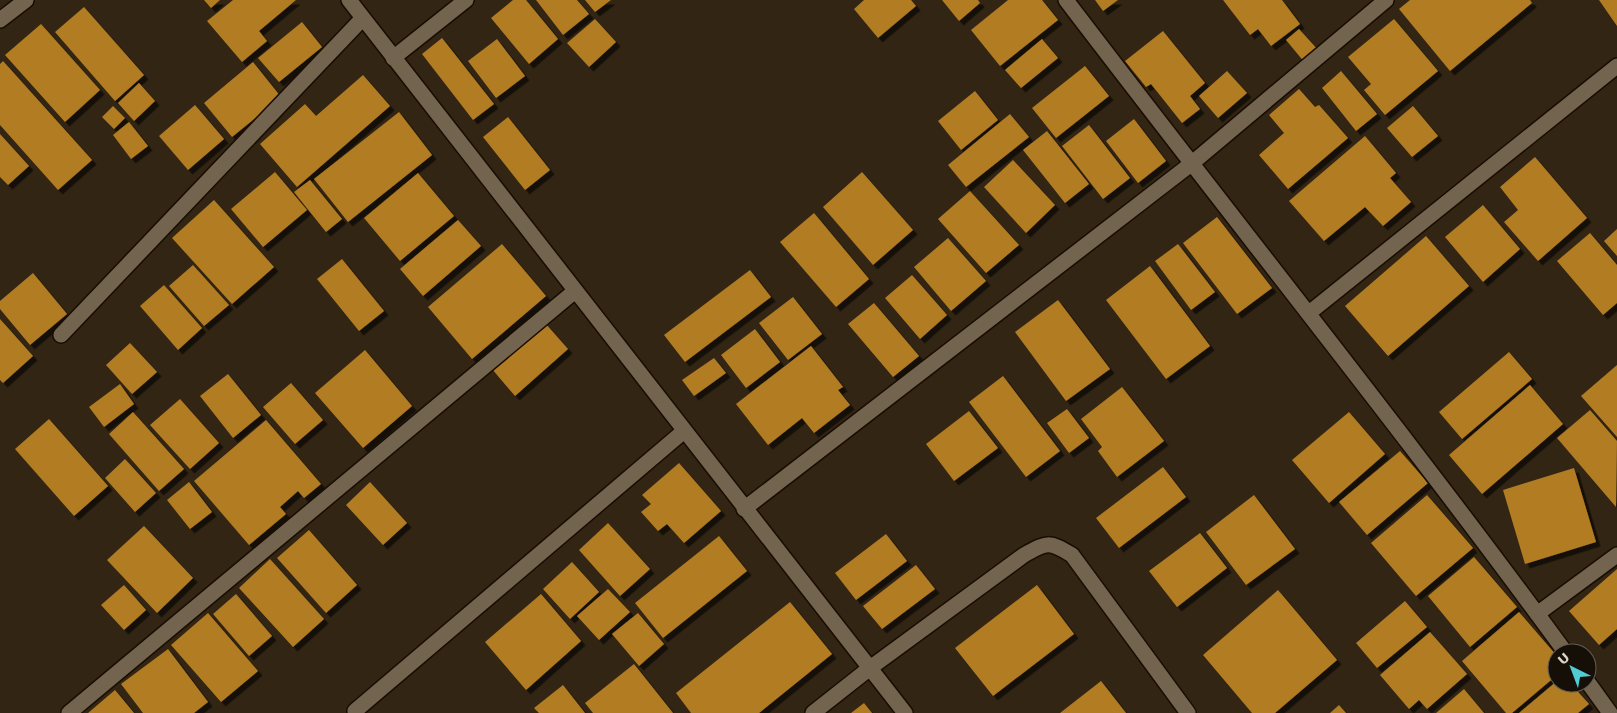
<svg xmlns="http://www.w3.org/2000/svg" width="1617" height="713" viewBox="0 0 1617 713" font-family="'Work Sans',sans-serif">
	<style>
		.building { fill: #b27b22; filter: url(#shadow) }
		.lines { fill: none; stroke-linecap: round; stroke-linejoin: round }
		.minor-casing { stroke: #190d00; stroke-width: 18 }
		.minor { stroke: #736450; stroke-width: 15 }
	</style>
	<defs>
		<filter id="shadow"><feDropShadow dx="4.5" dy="4.5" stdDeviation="0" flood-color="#0009"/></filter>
	</defs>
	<rect width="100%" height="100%" fill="#322513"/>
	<path class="building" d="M 204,0 L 220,0 L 211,8 Z
		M 233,0 L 296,0 L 259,31 L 267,41 L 242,62 L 207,21 Z
		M 513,0 L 526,0 L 558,39 L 529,64 L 491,18 Z
		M 536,0 L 577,0 L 589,14 L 563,35 Z
		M 585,0 L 611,0 L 595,12 Z
		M 864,0 L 911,0 L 916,6 L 878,38 L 854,9 Z
		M 942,0 L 978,0 L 980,3 L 959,21 Z
		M 1008,0 L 1042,0 L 1058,20 L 1000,66 L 971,30 Z
		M 1095,0 L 1118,0 L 1103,11 Z
		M 1223,0 L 1282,0 L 1300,24 L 1271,46 L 1258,29 L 1250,35 Z
		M 1410,0 L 1530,0 L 1532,3 L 1450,71 L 1399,9 Z
		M 1599,0 L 1617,0 L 1617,26 Z
		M 84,7 L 144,75 L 115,101 L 55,32 Z
		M 595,19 L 616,42 L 589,67 L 567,43 Z
		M 1394,19 L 1438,71 L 1385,115 L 1364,90 L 1371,84 L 1348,57 Z
		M 302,22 L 322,47 L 279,82 L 258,58 Z
		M 41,24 L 100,90 L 65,122 L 5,55 Z
		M 1299,29 L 1319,51 L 1305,63 L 1286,40 Z
		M 1163,31 L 1205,83 L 1190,96 L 1200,109 L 1182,123 L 1151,84 L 1146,87 L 1125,61 Z
		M 442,38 L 494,104 L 473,120 L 422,54 Z
		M 497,39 L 525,76 L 496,98 L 468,61 Z
		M 1042,39 L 1058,58 L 1021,88 L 1005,70 Z
		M 3,61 L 92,160 L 58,190 L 0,125 L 0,64 Z
		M 253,62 L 281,97 L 232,137 L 204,103 Z
		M 1085,66 L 1109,96 L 1056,138 L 1032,108 Z
		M 1227,71 L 1247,93 L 1218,118 L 1199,96 Z
		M 1341,71 L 1377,114 L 1356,131 L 1322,88 Z
		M 363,75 L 390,106 L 297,187 L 260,144 L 305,104 L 316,116 Z
		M 139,83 L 155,101 L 134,121 L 118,103 Z
		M 1299,89 L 1315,107 L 1319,105 L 1348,138 L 1288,189 L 1259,155 L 1284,133 L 1269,115 Z
		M 975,91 L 998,120 L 961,150 L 938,121 Z
		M 195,105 L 224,139 L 188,170 L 159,136 Z
		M 113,106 L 125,118 L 114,129 L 102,117 Z
		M 1413,106 L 1438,136 L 1412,157 L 1387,128 Z
		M 399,112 L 432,155 L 348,222 L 314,179 Z
		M 1010,114 L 1029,137 L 966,187 L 948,165 Z
		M 508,117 L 550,170 L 525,190 L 483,137 Z
		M 1134,119 L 1166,161 L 1138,183 L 1106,141 Z
		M 129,122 L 148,146 L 131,159 L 113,135 Z
		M 1089,125 L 1130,178 L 1103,199 L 1062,146 Z
		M 1047,131 L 1089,184 L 1065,203 L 1023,150 Z
		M 0,134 L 29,166 L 8,185 L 0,177 Z
		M 1365,136 L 1396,173 L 1390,178 L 1411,202 L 1383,226 L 1365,207 L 1324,241 L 1289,201 Z
		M 1535,157 L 1587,218 L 1538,261 L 1504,222 L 1518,210 L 1500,187 Z
		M 1013,160 L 1055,205 L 1026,233 L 984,187 Z
		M 275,172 L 307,210 L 263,247 L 231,209 Z
		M 862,172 L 913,230 L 873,265 L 823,207 Z
		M 418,173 L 454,216 L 400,261 L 364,218 Z
		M 310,180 L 342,219 L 326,232 L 294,192 Z
		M 970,191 L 1019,245 L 986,273 L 938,219 Z
		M 214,200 L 274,267 L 232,304 L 172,238 Z
		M 1483,205 L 1520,249 L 1483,282 L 1445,237 Z
		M 814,213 L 869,279 L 836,307 L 780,242 Z
		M 1217,217 L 1272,288 L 1237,314 L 1183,243 Z
		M 458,220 L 481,246 L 423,296 L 400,269 Z
		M 1617,229 L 1617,256 L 1604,241 Z
		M 1590,233 L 1617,265 L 1617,303 L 1603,315 L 1557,261 Z
		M 1426,236 L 1469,286 L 1388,356 L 1345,306 Z
		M 948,238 L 986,281 L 951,311 L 914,267 Z
		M 502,244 L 546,296 L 472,359 L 428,307 Z
		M 1178,244 L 1215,292 L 1191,310 L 1155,261 Z
		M 342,259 L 384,311 L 359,331 L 317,279 Z
		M 193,265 L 229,305 L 204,326 L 169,286 Z
		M 1150,266 L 1210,346 L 1166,379 L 1106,300 Z
		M 750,270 L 771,297 L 685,362 L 664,335 Z
		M 33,273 L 67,314 L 30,345 L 0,309 L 0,301 Z
		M 912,275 L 947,315 L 920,339 L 885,298 Z
		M 164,285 L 202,328 L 178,350 L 140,306 Z
		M 793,297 L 822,334 L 788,360 L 759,323 Z
		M 1058,300 L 1110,369 L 1066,401 L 1015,332 Z
		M 874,303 L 919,356 L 893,377 L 848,324 Z
		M 0,319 L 33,356 L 3,383 L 0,380 Z
		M 545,323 L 568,349 L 515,396 L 492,369 Z
		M 755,329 L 780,362 L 746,388 L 721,355 Z
		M 130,343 L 157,372 L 132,394 L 106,365 Z
		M 811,346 L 843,387 L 838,390 L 850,405 L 814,433 L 802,418 L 768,445 L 736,404 Z
		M 365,350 L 412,406 L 363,448 L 315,393 Z
		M 1509,352 L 1532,379 L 1462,439 L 1439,412 Z
		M 714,358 L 726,373 L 694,396 L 682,380 Z
		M 1617,365 L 1617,437 L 1581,396 Z
		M 228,374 L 261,415 L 233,438 L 200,396 Z
		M 1003,376 L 1060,451 L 1026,477 L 969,402 Z
		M 291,383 L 323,420 L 295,444 L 263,407 Z
		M 120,384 L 134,404 L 104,427 L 89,407 Z
		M 1530,385 L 1563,424 L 1482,494 L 1449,455 Z
		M 1122,387 L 1164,441 L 1117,477 L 1098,451 L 1102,447 L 1081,419 Z
		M 180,399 L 219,443 L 190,469 L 150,425 Z
		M 1067,409 L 1089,438 L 1069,453 L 1047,423 Z
		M 1590,410 L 1617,441 L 1616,507 L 1557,438 Z
		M 969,411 L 998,448 L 954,481 L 926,444 Z
		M 133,412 L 184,469 L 159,491 L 109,434 Z
		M 1349,412 L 1385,454 L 1329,503 L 1292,460 Z
		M 49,419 L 108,486 L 74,516 L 15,449 Z
		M 266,420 L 321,484 L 304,498 L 298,491 L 280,507 L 286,514 L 249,545 L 194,481 Z
		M 1400,451 L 1428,483 L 1367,535 L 1339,502 Z
		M 125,459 L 156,493 L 135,512 L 105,478 Z
		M 679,463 L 721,511 L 684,543 L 667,524 L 658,531 L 641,512 L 651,504 L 642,495 Z
		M 1163,467 L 1186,497 L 1119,548 L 1096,518 Z
		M 1574,468 L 1596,542 L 1525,564 L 1503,490 Z
		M 189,482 L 212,512 L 190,529 L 167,500 Z
		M 370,482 L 407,523 L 383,545 L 346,505 Z
		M 1254,495 L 1295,549 L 1246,585 L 1206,532 Z
		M 1427,495 L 1473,548 L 1416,596 L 1371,543 Z
		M 608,523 L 650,569 L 620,596 L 579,550 Z
		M 144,526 L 193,578 L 157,613 L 107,560 Z
		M 309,530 L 357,585 L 326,613 L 277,558 Z
		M 1200,533 L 1227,568 L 1177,607 L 1149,571 Z
		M 886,534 L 907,561 L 856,600 L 835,573 Z
		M 719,536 L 747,571 L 663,638 L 635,603 Z
		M 1474,557 L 1517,607 L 1470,647 L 1428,596 Z
		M 270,559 L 324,619 L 293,647 L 239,588 Z
		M 572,562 L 599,592 L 570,619 L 543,589 Z
		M 916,565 L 935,589 L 882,629 L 863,606 Z
		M 1617,569 L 1617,629 L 1599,645 L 1569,611 Z
		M 124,585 L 146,610 L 124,630 L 101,605 Z
		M 1037,585 L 1074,634 L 993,696 L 955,648 Z
		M 608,589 L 630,612 L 599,640 L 577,616 Z
		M 1278,590 L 1337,660 L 1275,713 L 1252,713 L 1203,655 Z
		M 236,594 L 272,636 L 249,656 L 213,614 Z
		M 541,594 L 581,641 L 526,690 L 485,642 Z
		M 1405,601 L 1427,627 L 1377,668 L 1356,643 Z
		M 790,602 L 832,654 L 759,713 L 691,713 L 676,693 Z
		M 1519,612 L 1557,656 L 1557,675 L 1512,713 L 1506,713 L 1462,661 Z
		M 208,613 L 258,671 L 221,702 L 171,645 Z
		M 638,613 L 664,644 L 639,666 L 612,634 Z
		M 1430,632 L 1467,674 L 1427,709 L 1419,700 L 1409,709 L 1380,675 Z
		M 168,649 L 208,702 L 194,713 L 143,713 L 121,684 Z
		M 634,664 L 673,713 L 593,713 L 585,703 Z
		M 1101,681 L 1126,713 L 1060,713 Z
		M 1557,681 L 1557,683 L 1570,683 L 1589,704 L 1578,713 L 1519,713 Z
		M 563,685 L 585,713 L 539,713 L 534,708 Z
		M 1464,689 L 1484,713 L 1436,713 Z
		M 115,690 L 134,713 L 88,713 Z
		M 864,703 L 872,713 L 851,713 Z
		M 1339,705 L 1346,713 L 1330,713 Z"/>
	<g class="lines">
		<defs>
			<path id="minor" d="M 349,0 L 905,713
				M 1066,0 C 1232,218 1404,432 1566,653
				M 0,20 L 26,0
				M 393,58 L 466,0
				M 1309,313 L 1617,66
				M 61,335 L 363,18
				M 744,509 L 1191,164 L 1386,0
				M 1537,614 L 1617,555
				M 1587,681 L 1610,713
				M 355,711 L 684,431
				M 69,713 L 575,291
				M 813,713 L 870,668 L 1024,555 C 1047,542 1049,541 1072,555 L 1188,713"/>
		</defs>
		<use href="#minor" class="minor-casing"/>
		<use href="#minor" class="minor"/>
	</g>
	<g transform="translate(1572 668) rotate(318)"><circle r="24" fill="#150f07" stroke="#645d54"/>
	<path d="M0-4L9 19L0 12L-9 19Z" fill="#51ccd4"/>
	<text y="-8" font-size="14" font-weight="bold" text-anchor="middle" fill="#dad2c7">U</text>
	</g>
</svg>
